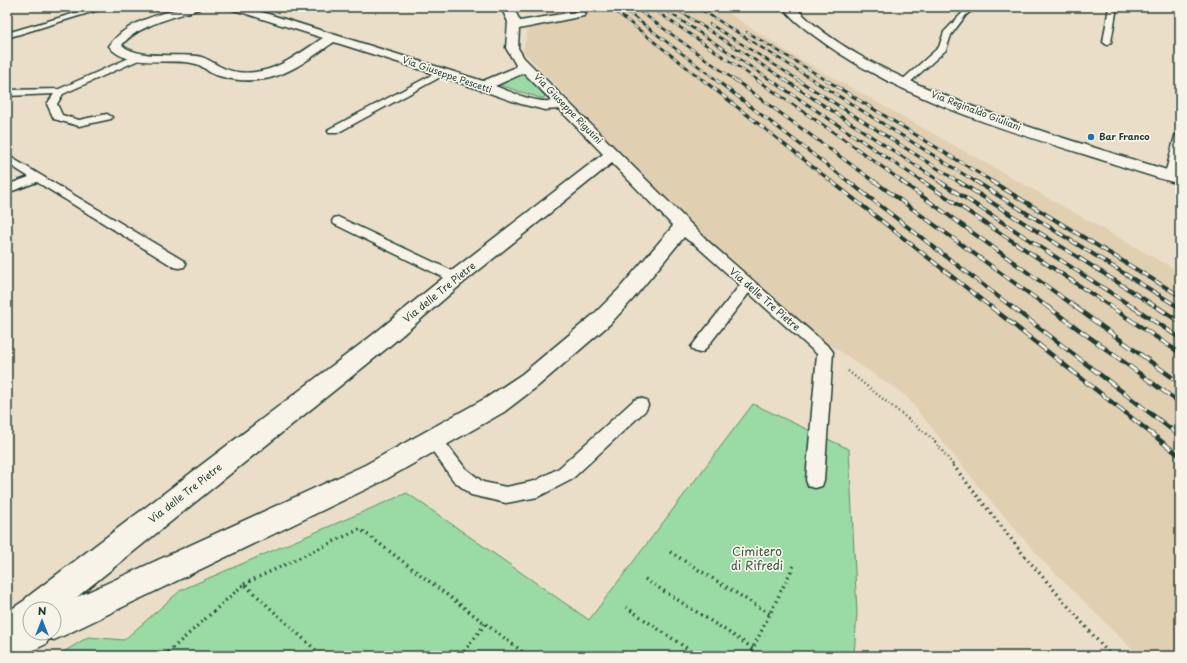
<svg xmlns="http://www.w3.org/2000/svg" width="1187" height="663" viewBox="0 0 1187 663" font-family="'Playpen Sans',sans-serif">
	<style>
		.built { fill: #e1cfb2 }
		.green { fill: #9adaa4; stroke: #5c8c6c }
		.lines { fill: none; stroke-linecap: round; stroke-linejoin: round }
		.service-casing { stroke: #1f3d34; stroke-width: 3 }
		.minor-casing { stroke: #1f3d34; stroke-width: 3 }
		.secondary-casing { stroke: #1f3d34; stroke-width: 3 }
		.path-far1 { stroke: #1f3d34; stroke-width: 2.5; stroke-dasharray: 1 3; stroke-linecap: butt }
		.path { stroke: #1f3d34; stroke-width: 3.5; stroke-dasharray: 1.5 4; stroke-linecap: butt }
		.service { fill: #f7f3e8; fill-rule: evenodd }
		.minor { fill: #f7f3e8; fill-rule: evenodd }
		.secondary { fill: #f7f3e8; fill-rule: evenodd }
		.rail-far3-casing { stroke: #1f3d34; stroke-width: 2.5 }
		.rail-far2-casing { stroke: #1f3d34; stroke-width: 3 }
		.rail-far1-casing { stroke: #1f3d34; stroke-width: 4 }
		.rail-casing { stroke: #1f3d34; stroke-width: 4.5 }
		.rail-far3 { stroke: #f7f3e8; stroke-width: 1.5; stroke-dasharray: 5; stroke-linecap: butt }
		.rail-far2 { stroke: #f7f3e8; stroke-width: 2; stroke-dasharray: 6; stroke-linecap: butt }
		.rail-far1 { stroke: #f7f3e8; stroke-width: 2.5; stroke-dasharray: 8; stroke-linecap: butt }
		.rail { stroke: #f7f3e8; stroke-width: 3; stroke-dasharray: 10; stroke-linecap: butt }
		.poi-dot { fill: #1f6fb2; stroke: #f7f3e8; stroke-width: 1.5 }
		.labels { text-anchor: middle; stroke-width: 3.5; stroke-linejoin: round; paint-order: stroke }
		.far-street-label { font-size: 9px; fill: #1f3d34; stroke: #f7f3e8 }
		.far-poi-label { font-size: 9px; font-weight: bold; fill: #1f3d34; stroke: #f7f3e8; text-anchor: start }
		.street-label { font-size: 10px; fill: #1f3d34; stroke: #f7f3e8 }
		.near-park-label { font-size: 12px; fill: #385c4a; stroke: #f7f3e8 }
	</style>
	<rect width="100%" height="100%" fill="#eadec8"/>
	<filter id="ink" filterUnits="userSpaceOnUse"><feTurbulence type="fractalNoise" baseFrequency=".025" numOctaves="2"/><feDisplacementMap in="SourceGraphic" scale="8" xChannelSelector="R" yChannelSelector="G"/><feConvolveMatrix kernelMatrix="1 2 1 2 8 2 1 2 1" color-interpolation-filters="sRGB"/></filter>
	<g filter="url(#ink)">
		<path class="built" d="M 582,7 L 761,7 L 727,12 L 791,54 L 1180,272 L 1180,656 L 1139,656 L 1043,561 L 984,493 L 906,396 L 823,340 L 698,231 L 599,131 L 523,51 L 528,30 L 549,20 L 589,14 Z"/>
		<path class="green" d="M 525,73 L 545,96 L 544,98 L 540,98 L 497,84 Z
			M 753,404 L 849,449 L 857,613 L 854,656 L 57,656 L 88,637 L 124,640 L 181,590 L 407,493 L 589,620 Z"/>
		<g class="lines">
			<defs>
				<path id="service" d="M 96,7 L 108,7 L 7,38 L 7,33 Z
					M 968,7 L 976,7 L 966,15 L 951,35 L 946,50 L 907,85 L 901,85 L 899,83 L 901,81 L 939,47 L 944,32 Z
					M 1109,7 L 1117,7 L 1111,42 L 1107,45 L 1103,42 Z
					M 138,54 L 142,57 L 141,59 L 63,94 L 57,104 L 62,115 L 79,120 L 107,114 L 112,117 L 111,119 L 79,126 L 54,119 L 47,104 L 54,94 L 7,96 L 7,90 L 59,89 Z
					M 443,69 L 446,70 L 448,72 L 446,74 L 337,133 L 329,133 L 328,131 L 329,129 Z
					M 1180,133 L 1180,161 L 1173,178 L 1165,178 L 1163,176 L 1167,167 L 1175,136 Z
					M 7,155 L 184,261 L 186,264 L 184,267 L 179,268 L 174,267 L 37,182 L 7,193 L 7,185 L 29,177 L 7,163 Z
					M 338,217 L 461,275 L 463,278 L 461,281 L 456,282 L 451,281 L 334,224 L 332,221 L 334,218 Z
					M 697,235 L 702,236 L 830,348 L 833,352 L 824,480 L 822,486 L 815,488 L 808,486 L 806,480 L 817,354 L 749,293 L 704,351 L 699,353 L 694,351 L 691,347 L 740,285 L 692,242 L 691,239 L 692,236 Z
					M 640,398 L 646,400 L 648,405 L 646,410 L 571,480 L 538,497 L 506,503 L 471,495 L 453,480 L 424,439 L 427,434 L 433,432 L 439,434 L 465,468 L 483,482 L 506,487 L 535,481 L 559,468 L 634,400 Z"/>
				<path id="minor" d="M 184,7 L 201,7 L 199,9 C 176,17 137,25 122,45 C 139,60 175,53 197,56 C 205,57 212,62 219,66 C 232,73 247,74 261,71 C 283,67 304,50 323,38 L 231,9 L 229,7 L 246,7 L 483,81 L 514,68 L 516,65 L 506,48 L 508,22 L 501,7 L 513,7 L 520,21 L 580,11 L 584,12 L 586,14 L 584,16 L 519,29 L 518,48 L 524,58 L 706,239 L 704,243 C 694,245 691,243 684,237 L 633,299 L 610,324 L 538,386 L 504,412 L 383,481 L 65,635 L 54,640 L 49,638 L 46,644 L 22,656 L 7,656 L 7,612 L 25,600 L 26,598 L 370,337 L 449,273 L 603,154 L 559,109 L 545,110 L 521,104 L 438,75 L 334,42 C 313,56 291,74 265,79 C 247,82 228,80 211,73 C 206,70 201,65 196,64 C 171,57 126,70 109,46 C 125,22 157,15 184,7 ZM 524,73 L 552,101 C 534,103 512,92 495,86 ZM 612,163 L 673,226 L 619,289 L 594,314 L 522,374 L 486,398 L 365,465 L 77,597 L 386,349 L 463,283 ZM 30,609 L 54,609 L 54,633 L 30,633 Z"/>
				<path id="secondary" d="M 783,7 L 795,7 C 832,45 882,69 929,89 C 1011,124 1096,148 1180,174 L 1180,184 C 1152,177 1124,167 1096,158 C 1004,130 906,100 827,45 C 812,34 794,22 783,7 Z"/>
			</defs>
			<use href="#service" class="service-casing"/>
			<use href="#minor" class="minor-casing"/>
			<use href="#secondary" class="secondary-casing"/>
			<path class="path-far1" d="M 848,371 L 933,439 L 954,466"/>
			<path class="path" d="M 953,465 L 1023,554 L 1111,656
				M 670,552 L 770,614
				M 645,579 L 753,648
				M 244,584 L 360,529 L 528,656
				M 626,607 L 698,656
				M 164,656 L 244,584 L 322,656
				M 461,656 L 485,624
				M 749,656 L 794,565"/>
			<use href="#service" class="service"/>
			<use href="#minor" class="minor"/>
			<use href="#secondary" class="secondary"/>
			<defs>
				<path id="rail-far3" d="M 610,7 L 704,81
					M 621,7 L 718,81
					M 634,7 L 736,81
					M 650,7 L 759,81
					M 661,7 L 772,81
					M 673,7 L 787,81
					M 697,7 L 815,81
					M 710,24 L 800,81
					M 747,32 L 828,81"/>
				<path id="rail-far2" d="M 703,80 L 832,182
					M 716,80 L 849,182
					M 735,80 L 875,182
					M 757,80 L 842,138 L 903,182
					M 771,80 L 923,182
					M 785,80 L 941,182
					M 798,80 L 959,182
					M 813,80 L 976,182
					M 826,80 L 993,182"/>
				<path id="rail-far1" d="M 831,181 L 992,308
					M 848,181 L 1013,308
					M 874,181 L 1049,308
					M 901,181 L 1077,308
					M 922,181 L 1113,308
					M 939,181 L 1134,308
					M 958,181 L 1158,308
					M 975,181 L 1180,308
					M 991,181 L 1180,296"/>
				<path id="rail" d="M 991,307 L 1180,456
					M 1012,307 L 1180,436
					M 1048,307 L 1180,403
					M 1075,307 L 1180,383
					M 1111,307 L 1180,353
					M 1133,307 L 1180,338
					M 1157,307 L 1180,322
					M 1179,307 L 1180,308"/>
			</defs>
			<use href="#rail-far3" class="rail-far3-casing"/>
			<use href="#rail-far2" class="rail-far2-casing"/>
			<use href="#rail-far1" class="rail-far1-casing"/>
			<use href="#rail" class="rail-casing"/>
			<use href="#rail-far3" class="rail-far3"/>
			<use href="#rail-far2" class="rail-far2"/>
			<use href="#rail-far1" class="rail-far1"/>
			<use href="#rail" class="rail"/>
		</g>
	</g>
	<circle class="poi-dot" cx="1091" cy="137" r="4"/>
	<g class="labels">
		<g class="far-street-label">
			<text transform="translate(447 75) rotate(19)" y="3">Via Giuseppe Pescetti</text>
			<text transform="translate(568 109) rotate(46)" y="3">Via Giuseppe Rigutini</text>
			<text transform="translate(976 111) rotate(21)" y="3">Via Reginaldo Giuliani</text>
		</g>
		<g class="far-poi-label">
			<text x="1099" y="140">Bar Franco</text>
		</g>
		<g class="street-label">
			<text transform="translate(439 292) rotate(-39)" y="4">Via delle Tre Pietre</text>
			<text transform="translate(765 299) rotate(41)" y="4">Via delle Tre Pietre</text>
			<text transform="translate(185 493) rotate(-38)" y="4">Via delle Tre Pietre</text>
		</g>
		<g class="near-park-label">
			<text x="757" y="556">Cimitero<tspan x="757" dy="14">di Rifredi</tspan></text>
		</g>
	</g>
	<rect width="1187" height="663" fill="none" stroke="#f7f3e8" stroke-width="24"/>
	<rect x="12" y="12" width="1163" height="639" fill="none" stroke="#1f3d34" stroke-width="1.5" filter="url(#ink)"/>
	<g transform="translate(42 621)"><circle r="19" fill="#f7f3e8" stroke="#a1aaa0"/>
	<path d="M0-3L7 15L0 10L-7 15Z" fill="#1f6fb2"/>
	<text y="-6" font-size="11" font-weight="bold" text-anchor="middle" fill="#1f3d34">N</text>
	</g>
</svg>
